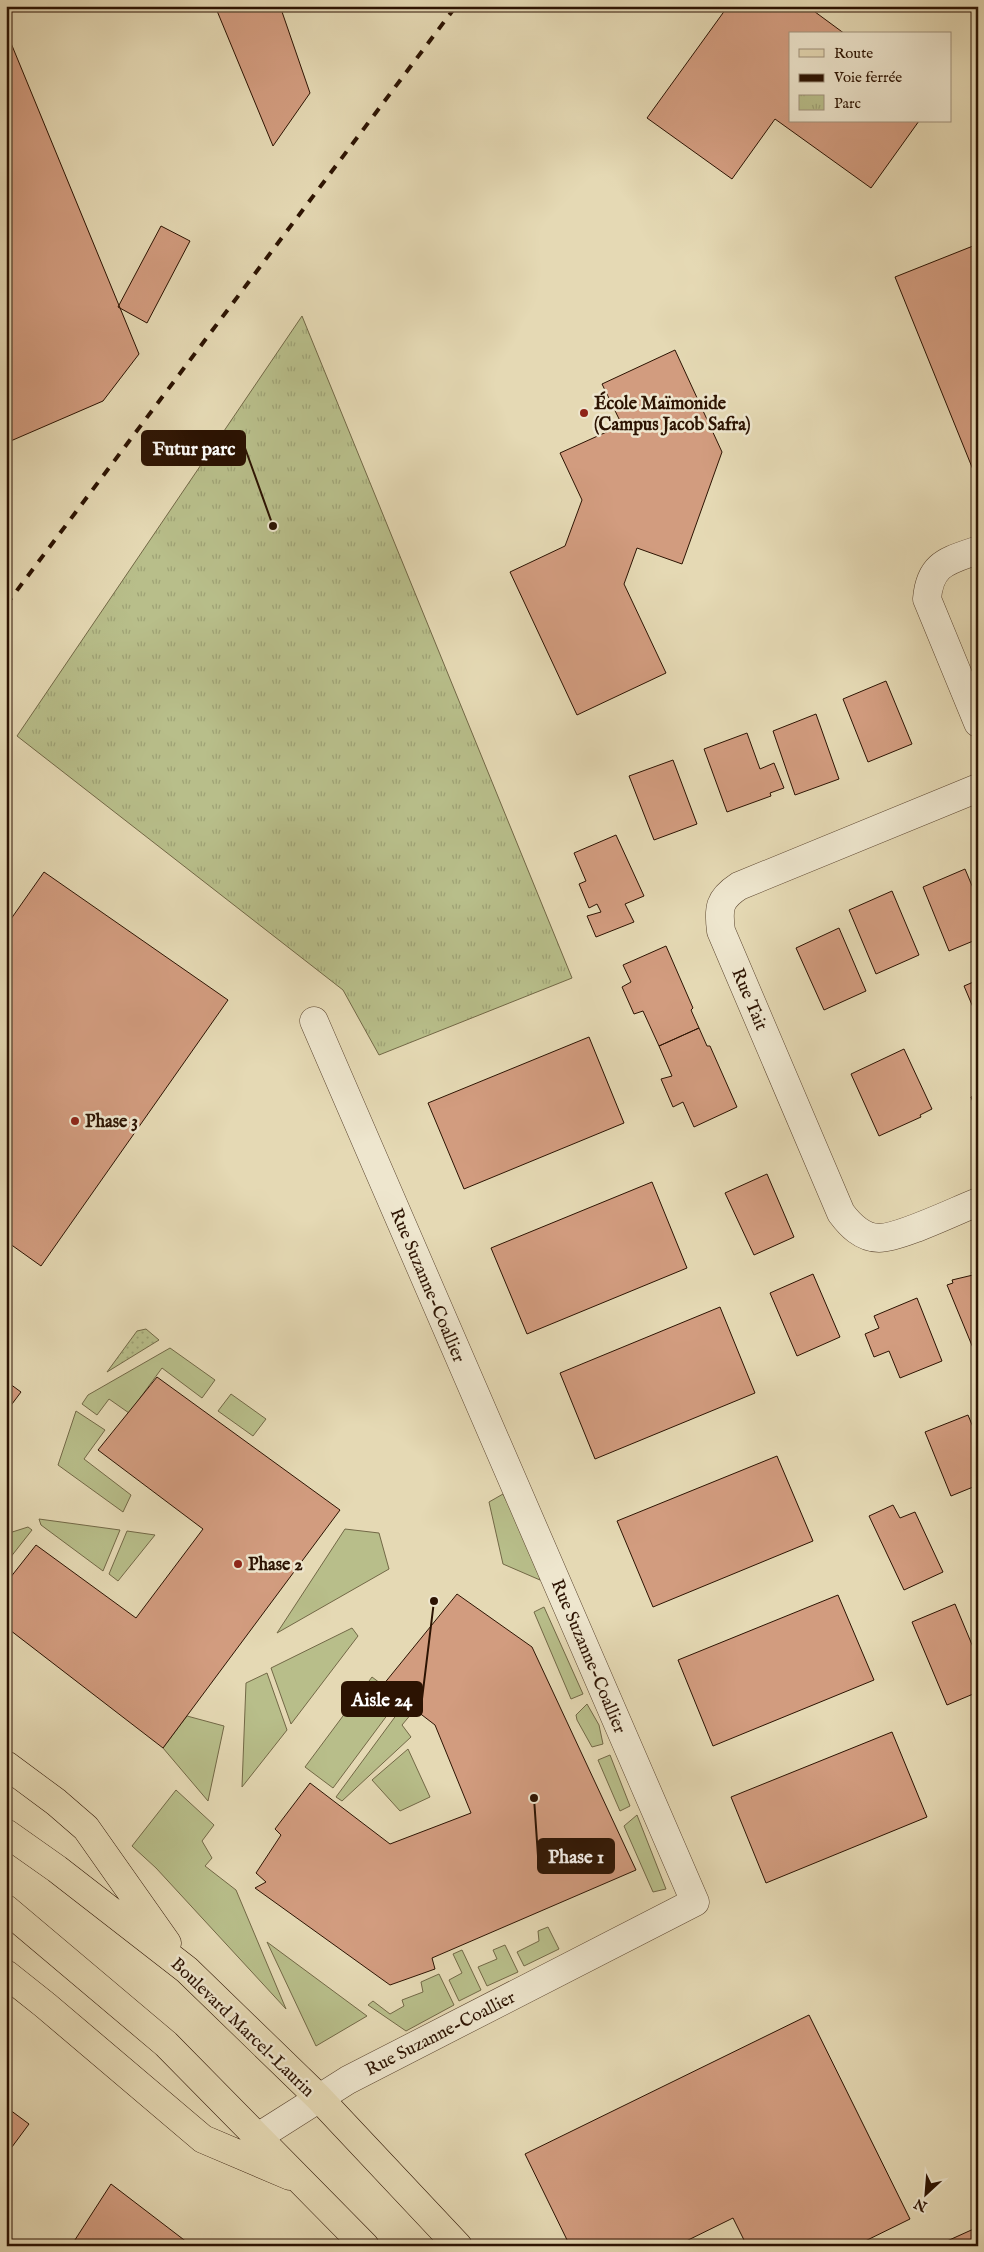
<svg xmlns="http://www.w3.org/2000/svg" width="984" height="2252" viewBox="0 0 984 2252" font-family="'IM FELL English',serif">
	<style>
		.grass { fill: #b8be8a; stroke: #726846 }
		.park { fill: url(#park-tufts); stroke: #726846 }
		.garden { fill: url(#garden-dots); stroke: #726846 }
		.building { fill: #d29c7f; stroke: #2c1302 }
		.lines { fill: none; stroke-linecap: round; stroke-linejoin: round }
		.street-casing { stroke: #5a442e; stroke-width: 29 }
		.primary-casing { stroke: #2c1302; stroke-width: 29 }
		.street { stroke: #eee6ce; stroke-width: 28 }
		.primary { stroke: #e5d9b4; stroke-width: 28 }
		.rail { stroke: #2c1302; stroke-width: 4; stroke-dasharray: 9 9; stroke-linecap: butt }
		.poi-dot { fill: #8f2418; stroke: #eee6ce; stroke-width: 2 }
		.labels { text-anchor: middle; stroke-width: 5; stroke-linejoin: round; paint-order: stroke }
		.poi-label { font-size: 18px; font-weight: bold; fill: #2c1302; stroke: #eee6ce; text-anchor: start }
		.street-label { font-size: 18px; fill: #2c1302; stroke: #eee6ce }
		.leader { fill: none; stroke: #2c1302; stroke-width: 2 }
		.callout-dot { fill: #2c1302; stroke: #eee6ce; stroke-width: 2 }
		.callout { fill: #2c1302; stroke: #2c1302; stroke-width: 2 }
		.callout-label { font-size: 19px; text-anchor: middle; font-weight: bold; fill: #fff }
	</style>
	<defs>
		<pattern id="park-tufts" width="24" height="20" patternUnits="userSpaceOnUse" patternTransform="scale(1.25)"><rect width="24" height="20" fill="#b8be8a"/><path d="M3 7l-1-3M5 7V3M7 7l1-3M15 17l-1-3M17 17v-4M19 17l1-3" fill="none" stroke="#9ea275"/></pattern>
		<pattern id="garden-dots" width="8" height="8" patternUnits="userSpaceOnUse" patternTransform="scale(1.25)"><rect width="8" height="8" fill="#b8be8a"/><path d="M2 2h.1M6 6h.1" fill="none" stroke="#9ea275" stroke-width="1.8" stroke-linecap="round"/></pattern>
	</defs>
	<rect width="100%" height="100%" fill="#e5d9b4"/>
	<filter id="stains"><feTurbulence type="fractalNoise" baseFrequency=".004" numOctaves="4"/><feColorMatrix values="0 0 0 0 .2 0 0 0 0 .09 0 0 0 0 .02 0 0 0 .5 -.17"/></filter>
	<radialGradient id="worn" r=".72"><stop offset=".6" stop-color="#630" stop-opacity="0"/><stop offset="1" stop-color="#630" stop-opacity=".3"/></radialGradient>
	<path class="grass" d="M 170,1348 L 215,1380 L 202,1398 L 162,1368 L 129,1413 L 109,1399 L 97,1415 L 82,1404 L 88,1395 Z
		M 231,1394 L 266,1419 L 253,1436 L 218,1411 Z
		M 76,1411 L 105,1430 L 84,1459 L 131,1495 L 123,1512 L 58,1465 Z
		M 503,1494 L 537,1560 L 540,1580 L 503,1564 L 489,1502 Z
		M 39,1519 L 120,1530 L 103,1571 L 41,1525 Z
		M 28,1527 L 32,1530 L 6,1563 L 6,1534 Z
		M 345,1529 L 379,1533 L 389,1569 L 277,1633 Z
		M 127,1531 L 155,1535 L 118,1581 L 109,1574 Z
		M 544,1607 L 583,1694 L 571,1699 L 534,1612 Z
		M 352,1628 L 358,1636 L 291,1724 L 271,1668 Z
		M 267,1673 L 287,1730 L 242,1787 L 246,1683 Z
		M 372,1677 L 400,1698 L 333,1788 L 305,1767 Z
		M 587,1704 L 599,1725 L 603,1744 L 592,1747 L 577,1720 L 576,1715 Z
		M 403,1706 L 412,1713 L 402,1725 L 411,1737 L 342,1801 L 336,1797 Z
		M 187,1716 L 224,1726 L 208,1801 L 163,1748 Z
		M 408,1749 L 430,1797 L 400,1811 L 372,1780 Z
		M 610,1755 L 630,1806 L 620,1811 L 598,1760 Z
		M 176,1790 L 214,1825 L 202,1841 L 212,1858 L 205,1866 L 236,1890 L 286,2009 L 156,1868 L 132,1846 Z
		M 637,1815 L 666,1889 L 653,1892 L 624,1826 Z
		M 548,1927 L 559,1949 L 524,1966 L 517,1952 L 539,1941 L 538,1931 Z
		M 267,1942 L 367,2016 L 316,2046 Z
		M 505,1945 L 518,1972 L 487,1986 L 478,1967 L 497,1959 L 493,1950 Z
		M 462,1950 L 481,1990 L 459,2001 L 449,1980 L 462,1973 L 453,1954 Z
		M 439,1974 L 454,2005 L 406,2031 L 368,2005 L 373,2001 L 390,2014 L 404,2006 L 402,2000 L 423,1992 L 421,1982 Z"/>
	<path class="park" d="M 302,316 L 572,978 L 379,1055 L 343,990 L 17,736 Z"/>
	<path class="garden" d="M 146,1329 L 159,1340 L 107,1372 L 137,1331 Z"/>
	<path class="building" d="M 215,6 L 280,6 L 310,93 L 273,146 Z
		M 728,6 L 807,6 L 845,34 L 790,34 L 790,121 L 919,121 L 871,188 L 775,119 L 732,179 L 647,118 Z
		M 6,31 L 139,354 L 103,401 L 6,443 Z
		M 161,226 L 190,241 L 147,323 L 118,307 Z
		M 978,244 L 978,482 L 895,277 Z
		M 675,350 L 722,452 L 682,564 L 637,548 L 624,584 L 666,673 L 577,715 L 510,572 L 565,546 L 582,500 L 560,453 L 622,425 L 602,384 Z
		M 886,681 L 912,744 L 868,762 L 843,699 Z
		M 816,714 L 839,779 L 795,795 L 773,731 Z
		M 747,733 L 760,769 L 774,763 L 784,788 L 770,793 L 771,796 L 727,812 L 704,749 Z
		M 673,760 L 697,824 L 654,840 L 629,776 Z
		M 616,835 L 644,896 L 625,904 L 634,922 L 596,937 L 587,916 L 601,912 L 597,904 L 589,908 L 579,884 L 586,881 L 574,853 Z
		M 965,869 L 978,900 L 978,939 L 949,951 L 923,887 Z
		M 44,872 L 228,1000 L 41,1266 L 6,1241 L 6,926 Z
		M 892,891 L 919,955 L 876,974 L 849,910 Z
		M 839,928 L 866,991 L 824,1010 L 796,948 Z
		M 666,946 L 693,1008 L 691,1010 L 699,1028 L 659,1046 L 643,1011 L 634,1014 L 622,987 L 631,982 L 623,965 Z
		M 978,980 L 978,1019 L 964,986 Z
		M 699,1028 L 707,1046 L 710,1046 L 737,1107 L 694,1127 L 683,1102 L 673,1107 L 661,1079 L 672,1076 L 659,1046 Z
		M 589,1037 L 624,1123 L 464,1189 L 428,1103 Z
		M 904,1049 L 932,1109 L 920,1115 L 921,1117 L 879,1136 L 851,1074 Z
		M 978,1094 L 978,1115 L 971,1097 Z
		M 767,1174 L 794,1237 L 754,1255 L 725,1193 Z
		M 652,1182 L 687,1268 L 527,1334 L 491,1248 Z
		M 978,1269 L 978,1347 L 973,1348 L 947,1285 L 953,1283 L 952,1280 L 973,1275 L 972,1272 Z
		M 813,1274 L 840,1337 L 797,1356 L 770,1293 Z
		M 917,1298 L 942,1361 L 900,1378 L 889,1351 L 874,1357 L 865,1334 L 879,1328 L 874,1316 Z
		M 720,1307 L 755,1393 L 595,1459 L 560,1373 Z
		M 157,1377 L 340,1510 L 163,1748 L 6,1627 L 6,1583 L 36,1545 L 136,1618 L 203,1529 L 98,1450 Z
		M 6,1381 L 21,1392 L 6,1412 Z
		M 968,1415 L 978,1439 L 978,1485 L 951,1496 L 925,1432 Z
		M 777,1456 L 813,1541 L 653,1607 L 617,1521 Z
		M 893,1505 L 900,1518 L 915,1512 L 943,1572 L 904,1590 L 869,1516 Z
		M 457,1594 L 532,1647 L 636,1870 L 432,1958 L 435,1969 L 390,1985 L 255,1888 L 266,1882 L 256,1873 L 281,1835 L 275,1829 L 310,1783 L 390,1844 L 471,1813 L 435,1725 L 383,1685 Z
		M 838,1595 L 874,1680 L 713,1746 L 678,1660 Z
		M 955,1604 L 978,1659 L 978,1692 L 947,1705 L 912,1622 Z
		M 892,1732 L 927,1817 L 766,1883 L 731,1797 Z
		M 809,2015 L 910,2219 L 855,2246 L 747,2246 L 733,2218 L 676,2246 L 570,2246 L 525,2154 Z
		M 6,2107 L 29,2124 L 6,2155 Z
		M 111,2184 L 192,2246 L 71,2246 Z
		M 978,2227 L 978,2246 L 936,2246 Z"/>
	<g class="lines">
		<defs>
			<path id="street" d="M 978,550 C 948,561 930,563 927,599 L 978,723
				M 978,788 L 739,886 C 719,899 718,908 721,931 L 841,1213 C 850,1225 862,1238 879,1238 C 900,1238 955,1211 978,1202
				M 258,2137 L 348,2080 L 695,1902 L 314,1021"/>
			<path id="primary" d="M 6,1765 L 56,1802 L 86,1828 L 167,1943
				M 6,1833 L 57,1869 L 187,1970 L 318,2097 L 458,2246
				M 6,1909 L 166,2044 L 365,2246
				M 6,1974 L 45,2005 L 203,2139 L 290,2176"/>
		</defs>
		<use href="#street" class="street-casing"/>
		<use href="#primary" class="primary-casing"/>
		<use href="#street" class="street"/>
		<use href="#primary" class="primary"/>
		<path class="rail" d="M 6,605 L 456,6"/>
	</g>
	<g class="poi-dot">
		<circle cx="584" cy="413" r="5"/>
		<circle cx="75" cy="1121" r="5"/>
		<circle cx="238" cy="1564" r="5"/>
	</g>
	<g class="labels">
		<g class="poi-label">
			<text x="594" y="409">École Maïmonide<tspan x="594" dy="21">(Campus Jacob Safra)</tspan></text>
			<text x="85" y="1127">Phase 3</text>
			<text x="248" y="1570">Phase 2</text>
		</g>
		<g class="street-label">
			<text transform="translate(750 999) rotate(67)" y="6">Rue Tait</text>
			<text transform="translate(428 1285) rotate(67)" y="6">Rue Suzanne-Coallier</text>
			<text transform="translate(589 1656) rotate(67)" y="6">Rue Suzanne-Coallier</text>
			<text transform="translate(243 2027) rotate(44)" y="6">Boulevard Marcel-Laurin</text>
			<text transform="translate(440 2033) rotate(-27)" y="6">Rue Suzanne-Coallier</text>
		</g>
	</g>
	<path class="leader" d="M273 526L245 448M434 1601L422 1699M534 1798L538 1856"/>
	<g class="callout-dot">
		<circle cx="273" cy="526" r="5"/>
		<circle cx="434" cy="1601" r="5"/>
		<circle cx="534" cy="1798" r="5"/>
	</g>
	<g class="callout">
		<rect x="142" y="431" width="103" height="34" rx="5"/>
		<rect x="342" y="1682" width="80" height="34" rx="5"/>
		<rect x="538" y="1839" width="76" height="34" rx="5"/>
	</g>
	<g class="callout-label">
		<text x="194" y="455">Futur parc</text>
		<text x="382" y="1706">Aisle 24</text>
		<text x="576" y="1863">Phase 1</text>
	</g>
	<rect width="984" height="2252" fill="none" stroke="#e5d9b4" stroke-width="25"/>
	<rect x="8" y="8" width="969" height="2237" fill="none" stroke="#2c1302" stroke-width="2.5"/>
	<rect x="12" y="12" width="959" height="2227" fill="none" stroke="#2c1302"/>
	<rect x="789" y="32" width="162" height="90" fill="#eee6ce" stroke="#a0927c"/>
	<rect x="799" y="49" width="25" height="8" fill="#e5d9b4" stroke="#a0927c"/>
	<text x="834" y="58" font-size="15" fill="#2c1302">Route</text>
	<rect x="799" y="74" width="25" height="8" fill="#2c1302" stroke="#a0927c"/>
	<text x="834" y="82" font-size="15" fill="#2c1302">Voie ferrée</text>
	<rect x="799" y="95" width="25" height="15" fill="url(#park-tufts)" stroke="#a0927c"/>
	<text x="834" y="108" font-size="15" fill="#2c1302">Parc</text>
	<g transform="translate(926 2194) rotate(206)" stroke="#eee6ce" stroke-width="4" paint-order="stroke">
	<path d="M0-4L9 19L0 12L-9 19Z" fill="#2c1302"/>
	<text y="-8" font-size="14" font-weight="bold" text-anchor="middle" fill="#2c1302">N</text>
	</g>
	<rect width="100%" height="100%" filter="url(#stains)"/>
	<rect width="100%" height="100%" fill="url(#worn)"/>
</svg>
